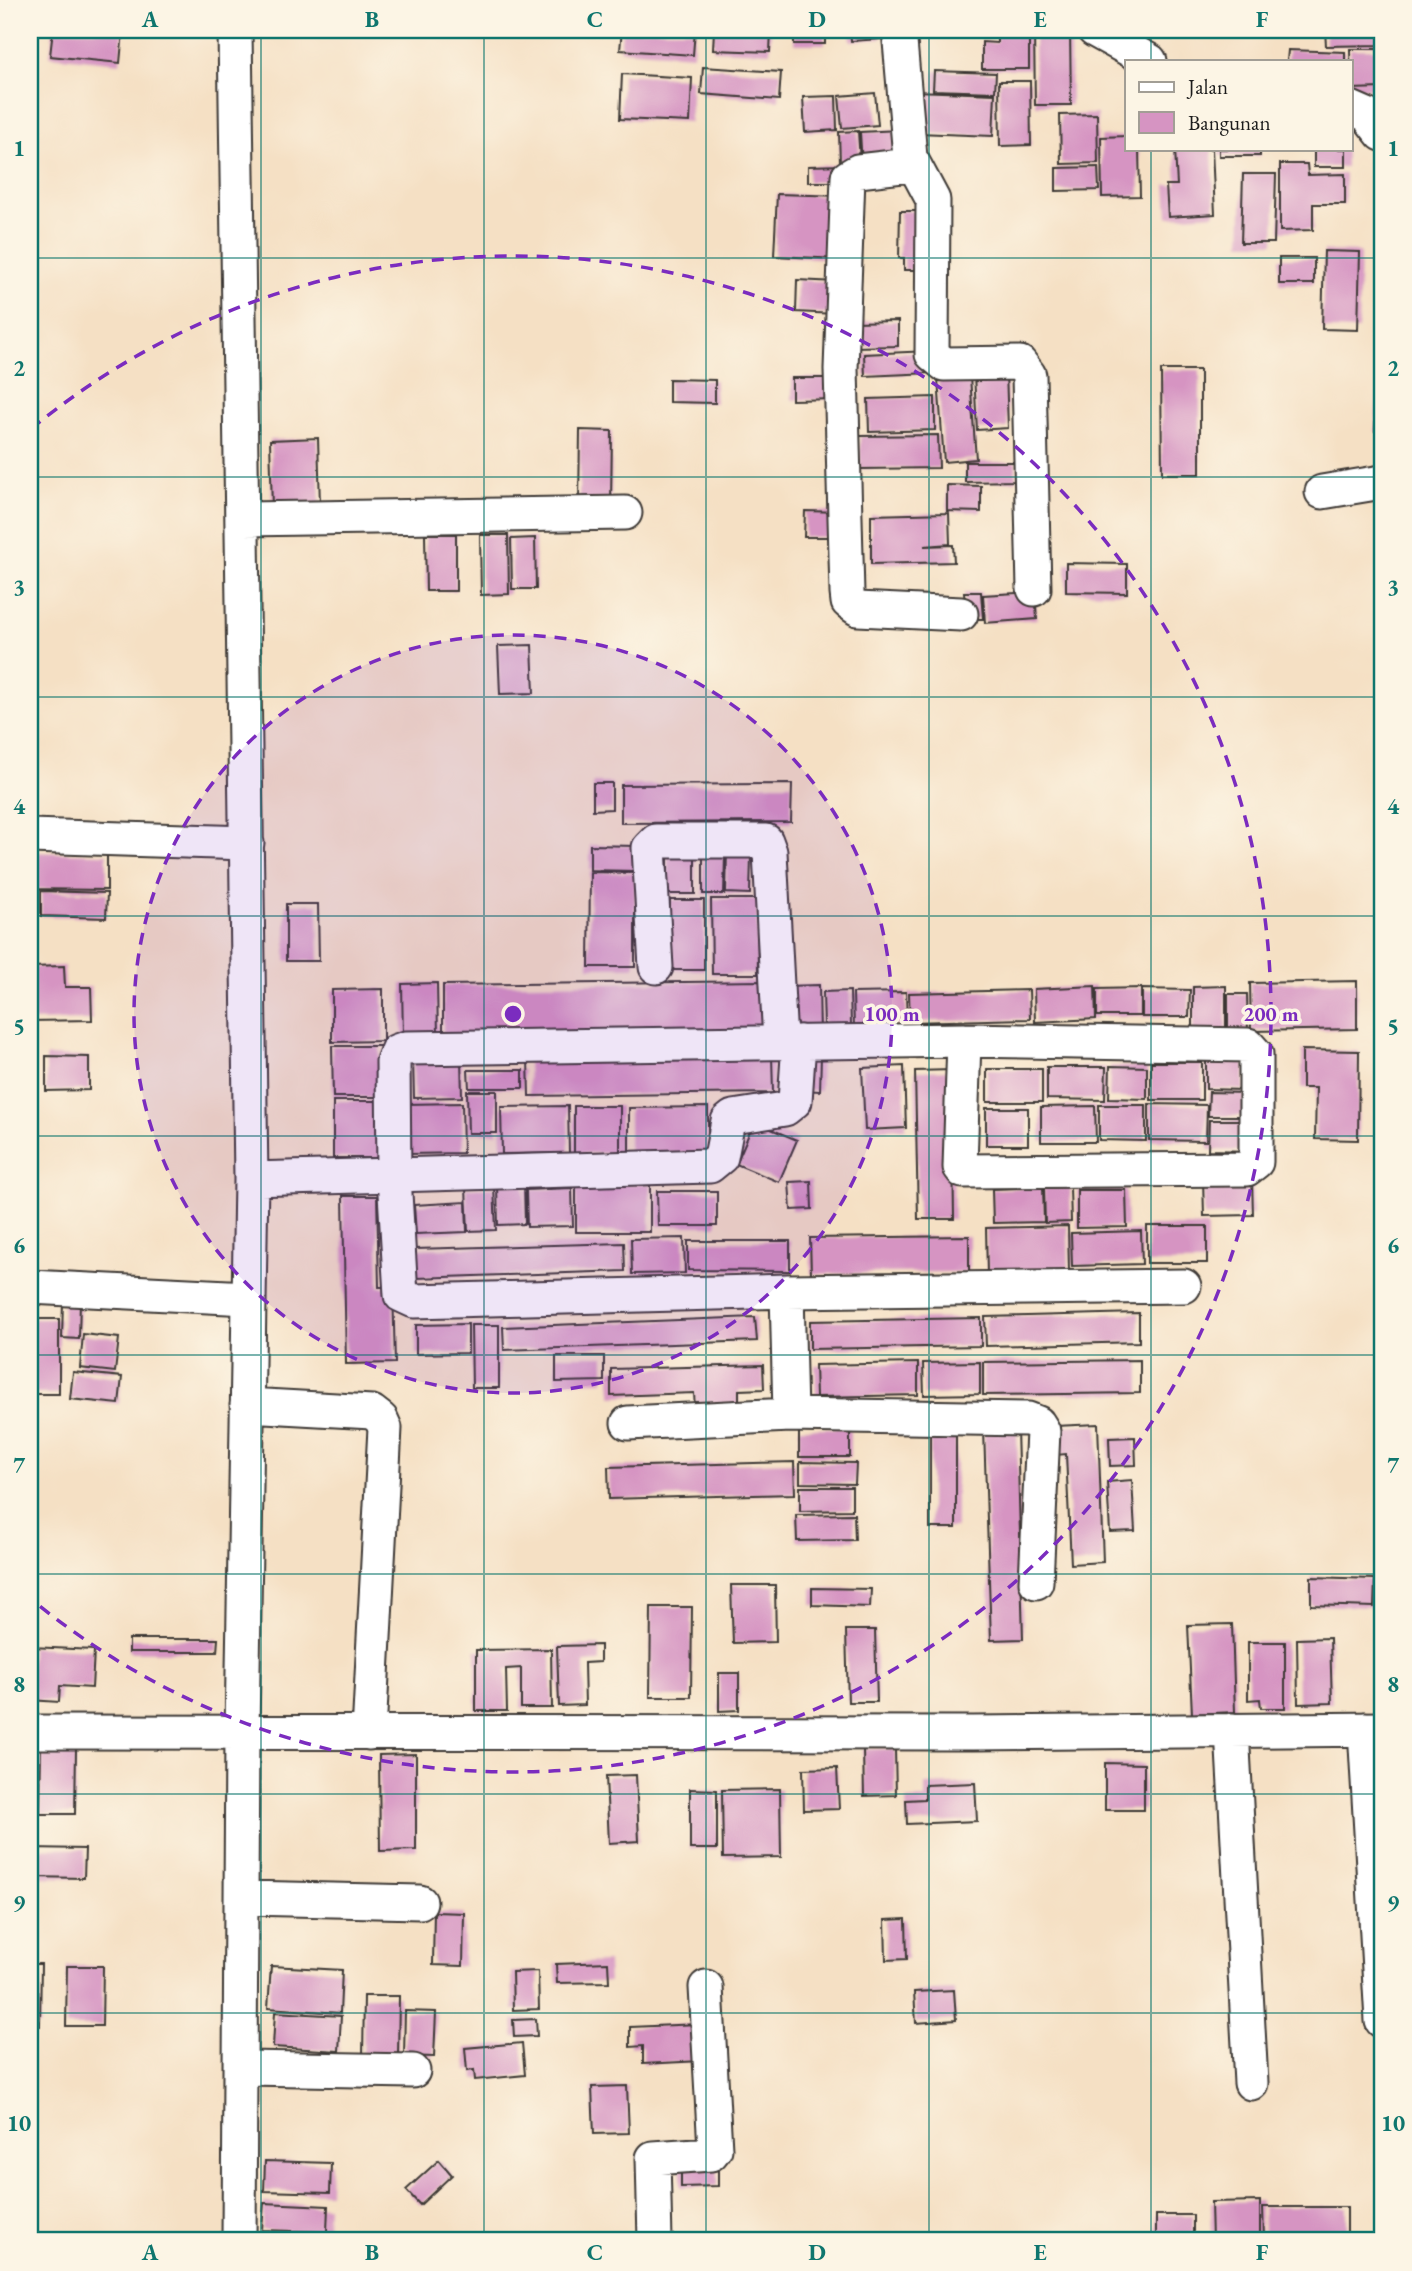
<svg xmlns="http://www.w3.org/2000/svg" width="1412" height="2271" viewBox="0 0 1412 2271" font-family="'EB Garamond',serif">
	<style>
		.building { fill: #d694c2 }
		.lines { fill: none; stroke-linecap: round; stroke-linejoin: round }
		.minor-casing { stroke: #3d3935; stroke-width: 37 }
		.minor { stroke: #fff; stroke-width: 33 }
		.grid { fill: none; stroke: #0f766e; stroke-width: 2; stroke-opacity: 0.55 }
		.ring { fill: none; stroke: #7b2cbf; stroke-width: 3.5; stroke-dasharray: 12 9 }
		.centre { fill: #7b2cbf; stroke: #fcf5e5; stroke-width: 3.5 }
		.ring-label { font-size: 21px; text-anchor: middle; font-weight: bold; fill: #7b2cbf; stroke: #fcf5e5; stroke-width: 7; stroke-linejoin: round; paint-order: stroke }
		.neatline { fill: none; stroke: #0f766e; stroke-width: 2.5 }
		.grid-label { font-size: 23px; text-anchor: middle; font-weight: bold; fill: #0f766e }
	</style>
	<rect width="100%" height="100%" fill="#fcf5e5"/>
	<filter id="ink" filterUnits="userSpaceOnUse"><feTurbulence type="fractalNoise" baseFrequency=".0143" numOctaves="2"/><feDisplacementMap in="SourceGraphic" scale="14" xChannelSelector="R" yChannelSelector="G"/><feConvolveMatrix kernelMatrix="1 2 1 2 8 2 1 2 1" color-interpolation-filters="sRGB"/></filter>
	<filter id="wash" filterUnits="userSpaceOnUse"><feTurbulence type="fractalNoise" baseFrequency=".00686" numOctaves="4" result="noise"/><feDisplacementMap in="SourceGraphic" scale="28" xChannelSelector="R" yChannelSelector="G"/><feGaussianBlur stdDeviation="1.57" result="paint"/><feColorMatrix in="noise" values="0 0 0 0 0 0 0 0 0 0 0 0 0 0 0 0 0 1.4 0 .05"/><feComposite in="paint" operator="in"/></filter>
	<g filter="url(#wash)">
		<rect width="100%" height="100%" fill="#f5e0c4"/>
		<g id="blocks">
			<path class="building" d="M 53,30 L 123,31 L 120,63 L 50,56 Z
				M 622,30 L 695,30 L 693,55 L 620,50 Z
				M 714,30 L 771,30 L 770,52 L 713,50 Z
				M 794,30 L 825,30 L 825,44 L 794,44 Z
				M 850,30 L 880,30 L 881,39 L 851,41 Z
				M 951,30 L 987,30 L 987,33 L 951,32 Z
				M 997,30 L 1029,30 L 1029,69 L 982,69 L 982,42 L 997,43 Z
				M 1034,30 L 1070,30 L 1071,105 L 1035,105 Z
				M 1325,30 L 1382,30 L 1382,45 L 1326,46 Z
				M 1350,49 L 1382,49 L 1382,88 L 1351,89 Z
				M 1288,50 L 1345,52 L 1345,61 L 1287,61 Z
				M 703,67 L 781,72 L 779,100 L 701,94 Z
				M 934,71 L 996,73 L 995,92 L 933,90 Z
				M 622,74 L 692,78 L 690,122 L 620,119 Z
				M 999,81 L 1030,81 L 1031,145 L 1000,146 Z
				M 915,91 L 995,94 L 993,136 L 918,133 Z
				M 875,93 L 878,125 L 842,128 L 839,96 Z
				M 836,96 L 837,130 L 805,132 L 803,97 Z
				M 1097,114 L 1098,163 L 1061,164 L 1060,115 Z
				M 899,130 L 900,163 L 862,165 L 860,132 Z
				M 858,131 L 860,162 L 840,163 L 839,132 Z
				M 1127,136 L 1127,149 L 1139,149 L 1140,196 L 1102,197 L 1101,137 Z
				M 1175,149 L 1212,149 L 1215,214 L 1168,217 L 1166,185 L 1177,185 Z
				M 1219,149 L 1260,149 L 1260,156 L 1219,156 Z
				M 1314,149 L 1346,149 L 1346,167 L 1314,167 Z
				M 1280,164 L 1307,164 L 1308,175 L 1345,174 L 1345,204 L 1313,204 L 1313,230 L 1280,231 Z
				M 844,165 L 844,182 L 808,182 L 808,166 Z
				M 1098,167 L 1099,190 L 1056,191 L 1056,168 Z
				M 1243,174 L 1276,174 L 1274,243 L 1241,243 Z
				M 777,194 L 843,196 L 841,259 L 774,256 Z
				M 900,211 L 929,211 L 928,270 L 904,270 L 904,258 L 899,258 Z
				M 1324,251 L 1360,252 L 1358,330 L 1322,329 Z
				M 1279,258 L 1314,258 L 1314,284 L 1279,284 Z
				M 797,280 L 837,282 L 835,314 L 796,312 Z
				M 898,321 L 898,346 L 853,347 L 853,322 Z
				M 929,351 L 931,373 L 865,376 L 864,354 Z
				M 1161,370 L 1200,370 L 1200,474 L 1162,474 Z
				M 1006,372 L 1008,428 L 977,430 L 974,374 Z
				M 970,377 L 976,459 L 944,462 L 938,379 Z
				M 1379,377 L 1382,377 L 1382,431 L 1375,431 Z
				M 792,378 L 837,378 L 837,399 L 792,400 Z
				M 669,379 L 715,380 L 715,403 L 669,402 Z
				M 935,397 L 935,430 L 869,432 L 868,399 Z
				M 580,430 L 612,431 L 611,505 L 579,504 Z
				M 938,435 L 939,468 L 860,469 L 860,436 Z
				M 318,438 L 320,505 L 272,507 L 270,440 Z
				M 965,462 L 1016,462 L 1016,481 L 965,482 Z
				M 947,485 L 981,486 L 981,512 L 947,511 Z
				M 805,511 L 840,512 L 840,537 L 804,537 Z
				M 949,513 L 950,544 L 924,546 L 953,545 L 954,562 L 871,564 L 871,515 Z
				M 425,534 L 456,534 L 456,591 L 426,591 Z
				M 480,535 L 508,535 L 509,594 L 481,595 Z
				M 535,538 L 536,589 L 512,589 L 511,539 Z
				M 1066,563 L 1127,564 L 1127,593 L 1066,592 Z
				M 964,592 L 981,592 L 983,619 L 966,619 Z
				M 1035,592 L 1037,619 L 985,623 L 983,595 Z
				M 532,645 L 534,693 L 500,694 L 498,646 Z
				M 593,783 L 612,783 L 612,809 L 593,810 Z
				M 792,784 L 791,822 L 621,823 L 621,785 Z
				M 30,791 L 33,791 L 33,825 L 30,824 Z
				M 590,845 L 636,846 L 635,871 L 590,870 Z
				M 32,852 L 107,854 L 107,890 L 31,889 Z
				M 703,852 L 725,853 L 724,894 L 703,894 Z
				M 727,852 L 751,853 L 750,894 L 726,893 Z
				M 668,855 L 695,855 L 695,894 L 668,894 Z
				M 590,872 L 635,873 L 635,967 L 589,967 Z
				M 41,891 L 107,893 L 106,918 L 41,916 Z
				M 711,899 L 757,899 L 758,974 L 712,974 Z
				M 670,900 L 704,900 L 704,970 L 670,970 Z
				M 286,904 L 318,904 L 319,961 L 286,961 Z
				M 64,966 L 65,987 L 91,987 L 92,1020 L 30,1021 L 30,967 Z
				M 764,981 L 764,1033 L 443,1037 L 443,985 Z
				M 1357,981 L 1357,1029 L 1251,1031 L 1250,983 Z
				M 437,983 L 438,1036 L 403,1036 L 402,984 Z
				M 819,985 L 820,1035 L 787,1035 L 786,986 Z
				M 1095,986 L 1096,1019 L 1035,1022 L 1034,989 Z
				M 1226,986 L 1226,1032 L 1193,1033 L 1193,987 Z
				M 1141,988 L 1141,1016 L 1097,1016 L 1097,989 Z
				M 383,989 L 383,1041 L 332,1042 L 332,990 Z
				M 1142,989 L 1190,990 L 1189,1017 L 1142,1017 Z
				M 1029,990 L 1030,1019 L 910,1022 L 909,993 Z
				M 850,991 L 851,1025 L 824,1026 L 823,992 Z
				M 906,992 L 907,1025 L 854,1026 L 853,993 Z
				M 1228,994 L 1247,994 L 1248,1033 L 1228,1033 Z
				M 332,1046 L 380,1046 L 380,1097 L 333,1097 Z
				M 1302,1050 L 1359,1051 L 1358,1140 L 1315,1139 L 1316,1088 L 1302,1088 Z
				M 1206,1053 L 1245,1053 L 1244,1090 L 1206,1089 Z
				M 772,1055 L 773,1093 L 529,1096 L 528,1059 Z
				M 802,1055 L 821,1056 L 820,1091 L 801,1090 Z
				M 46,1056 L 89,1057 L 89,1090 L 46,1091 Z
				M 461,1058 L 462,1097 L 414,1098 L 413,1059 Z
				M 1151,1062 L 1202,1062 L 1202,1100 L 1151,1100 Z
				M 904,1066 L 906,1128 L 865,1130 L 862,1068 Z
				M 1110,1066 L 1147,1067 L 1147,1099 L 1109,1098 Z
				M 1047,1067 L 1106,1067 L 1105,1100 L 1047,1099 Z
				M 987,1069 L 1042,1069 L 1042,1102 L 987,1102 Z
				M 468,1070 L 523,1070 L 523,1088 L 469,1088 Z
				M 952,1070 L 954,1219 L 918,1219 L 915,1071 Z
				M 467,1091 L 497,1091 L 497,1133 L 468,1133 Z
				M 1209,1092 L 1245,1093 L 1245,1116 L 1208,1116 Z
				M 333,1101 L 384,1101 L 384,1158 L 333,1158 Z
				M 462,1103 L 463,1153 L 407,1154 L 406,1104 Z
				M 1149,1104 L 1207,1105 L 1206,1141 L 1149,1140 Z
				M 1099,1105 L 1146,1105 L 1146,1141 L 1099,1140 Z
				M 568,1106 L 569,1153 L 502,1154 L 501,1107 Z
				M 574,1106 L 620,1106 L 620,1153 L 574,1153 Z
				M 1095,1106 L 1096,1142 L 1041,1142 L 1041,1107 Z
				M 708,1107 L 708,1153 L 629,1154 L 629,1108 Z
				M 986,1108 L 1028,1108 L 1028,1145 L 986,1145 Z
				M 1209,1120 L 1252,1120 L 1252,1151 L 1208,1150 Z
				M 754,1122 L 797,1140 L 779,1182 L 736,1164 Z
				M 1252,1177 L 1253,1215 L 1204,1216 L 1203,1178 Z
				M 811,1181 L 812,1209 L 791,1210 L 789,1182 Z
				M 524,1183 L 525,1224 L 498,1225 L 497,1184 Z
				M 576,1184 L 650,1184 L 650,1232 L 576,1232 Z
				M 494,1187 L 496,1230 L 468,1231 L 466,1188 Z
				M 1043,1187 L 1044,1222 L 993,1223 L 992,1189 Z
				M 1070,1187 L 1071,1222 L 1045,1223 L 1044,1188 Z
				M 572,1188 L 573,1226 L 527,1227 L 526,1190 Z
				M 1077,1190 L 1126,1190 L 1127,1227 L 1077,1228 Z
				M 657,1191 L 717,1191 L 717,1226 L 658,1226 Z
				M 343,1196 L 377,1196 L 379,1287 L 393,1287 L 395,1363 L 346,1364 Z
				M 466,1202 L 467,1232 L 416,1234 L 414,1205 Z
				M 1068,1226 L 1069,1272 L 987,1274 L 986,1228 Z
				M 1147,1226 L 1207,1226 L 1207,1263 L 1147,1263 Z
				M 1141,1231 L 1142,1264 L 1072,1266 L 1071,1233 Z
				M 969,1236 L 969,1272 L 811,1274 L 810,1238 Z
				M 684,1238 L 685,1273 L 632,1274 L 631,1239 Z
				M 688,1241 L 790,1241 L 790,1271 L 688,1270 Z
				M 624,1243 L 625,1271 L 416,1278 L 415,1249 Z
				M 63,1301 L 80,1301 L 79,1339 L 62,1338 Z
				M 1139,1313 L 1139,1342 L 986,1346 L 985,1317 Z
				M 755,1317 L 757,1341 L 504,1350 L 503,1327 Z
				M 981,1318 L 981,1346 L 810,1349 L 810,1321 Z
				M 30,1319 L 59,1319 L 59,1394 L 30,1394 Z
				M 468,1324 L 468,1353 L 416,1354 L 416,1325 Z
				M 471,1325 L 499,1325 L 499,1388 L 472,1388 Z
				M 83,1334 L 119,1338 L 115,1372 L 80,1368 Z
				M 556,1356 L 604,1356 L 604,1381 L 556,1382 Z
				M 1140,1360 L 1140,1393 L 983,1395 L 983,1362 Z
				M 980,1362 L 980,1394 L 924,1395 L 923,1363 Z
				M 918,1363 L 918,1395 L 816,1397 L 815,1365 Z
				M 763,1365 L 764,1389 L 739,1390 L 739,1407 L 695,1408 L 694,1393 L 611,1396 L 611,1369 Z
				M 73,1372 L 122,1377 L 119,1404 L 70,1399 Z
				M 1098,1424 L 1103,1562 L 1071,1564 L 1066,1454 L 1056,1455 L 1055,1426 Z
				M 799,1428 L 850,1428 L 850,1457 L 799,1457 Z
				M 1017,1429 L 1023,1639 L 991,1640 L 984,1430 Z
				M 930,1432 L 956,1432 L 956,1528 L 930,1528 Z
				M 1135,1437 L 1136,1465 L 1110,1466 L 1109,1438 Z
				M 794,1462 L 795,1494 L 609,1499 L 608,1467 Z
				M 800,1462 L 856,1463 L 855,1484 L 800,1483 Z
				M 1132,1480 L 1135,1531 L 1110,1532 L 1107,1482 Z
				M 800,1487 L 852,1487 L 852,1510 L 800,1511 Z
				M 854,1514 L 855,1540 L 797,1541 L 796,1515 Z
				M 1311,1577 L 1375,1579 L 1374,1607 L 1311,1605 Z
				M 731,1585 L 775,1585 L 776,1642 L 733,1643 Z
				M 812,1588 L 871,1589 L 870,1607 L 812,1605 Z
				M 651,1607 L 692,1607 L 691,1697 L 650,1697 Z
				M 1232,1624 L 1235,1712 L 1192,1714 L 1188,1625 Z
				M 846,1630 L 875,1630 L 877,1702 L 848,1702 Z
				M 1330,1638 L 1332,1703 L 1298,1704 L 1297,1639 Z
				M 129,1639 L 218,1639 L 217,1652 L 129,1652 Z
				M 1248,1642 L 1285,1642 L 1285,1708 L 1261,1708 L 1260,1699 L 1248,1700 Z
				M 600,1645 L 600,1662 L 584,1663 L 585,1705 L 559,1706 L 557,1646 Z
				M 31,1647 L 94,1650 L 92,1688 L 60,1686 L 59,1702 L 30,1700 Z
				M 551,1649 L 552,1708 L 521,1708 L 521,1668 L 506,1669 L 507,1711 L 476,1711 L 476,1650 Z
				M 719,1673 L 739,1673 L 739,1710 L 719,1711 Z
				M 41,1749 L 76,1749 L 75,1814 L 40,1814 Z
				M 863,1749 L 895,1749 L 896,1795 L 864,1796 Z
				M 416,1754 L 416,1850 L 380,1851 L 379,1755 Z
				M 1105,1763 L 1144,1764 L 1144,1810 L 1105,1810 Z
				M 837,1768 L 839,1809 L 804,1810 L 803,1769 Z
				M 636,1775 L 639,1841 L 609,1843 L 606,1776 Z
				M 975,1783 L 977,1821 L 907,1824 L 906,1800 L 925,1799 L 925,1785 Z
				M 690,1789 L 717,1790 L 717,1849 L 690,1849 Z
				M 780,1789 L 781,1857 L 723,1858 L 722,1790 Z
				M 32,1848 L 85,1849 L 84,1878 L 31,1877 Z
				M 434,1912 L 464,1913 L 463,1966 L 433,1965 Z
				M 906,1919 L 907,1959 L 886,1960 L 885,1920 Z
				M 608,1962 L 609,1982 L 557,1983 L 556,1964 Z
				M 30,1964 L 41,1964 L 40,2026 L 30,2026 Z
				M 67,1966 L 103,1966 L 102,2026 L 66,2026 Z
				M 271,1966 L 342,1970 L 340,2013 L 268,2008 Z
				M 538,1971 L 539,2009 L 513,2010 L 512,1972 Z
				M 954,1990 L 956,2020 L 916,2023 L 914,1992 Z
				M 364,1996 L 399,1996 L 398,2057 L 363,2057 Z
				M 405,2011 L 436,2012 L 434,2057 L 404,2056 Z
				M 275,2012 L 341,2016 L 339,2051 L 273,2047 Z
				M 536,2019 L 537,2036 L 514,2037 L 513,2020 Z
				M 699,2024 L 701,2061 L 643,2064 L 643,2046 L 630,2047 L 630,2027 Z
				M 522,2043 L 525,2075 L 475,2080 L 474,2070 L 467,2071 L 465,2048 Z
				M 627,2086 L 629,2133 L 594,2134 L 592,2087 Z
				M 439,2160 L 452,2175 L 420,2205 L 406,2190 Z
				M 265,2161 L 331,2163 L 330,2193 L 264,2191 Z
				M 718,2162 L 718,2186 L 681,2187 L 681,2163 Z
				M 1260,2201 L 1260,2241 L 1212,2241 L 1211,2202 Z
				M 264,2203 L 328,2206 L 327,2232 L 262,2230 Z
				M 1263,2207 L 1347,2207 L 1347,2236 L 1315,2236 L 1315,2241 L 1264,2241 Z
				M 1156,2215 L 1193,2215 L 1193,2241 L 1156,2241 Z"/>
		</g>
	</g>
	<g filter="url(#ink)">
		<use href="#blocks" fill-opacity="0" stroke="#3d3935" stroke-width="2"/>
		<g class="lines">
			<defs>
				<path id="minor" d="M 235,30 L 251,1179 L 242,1732 L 239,2241
					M 899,30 L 910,157 L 933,200 L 932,354 L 944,364 L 1020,363 L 1029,375 L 1034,589
					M 1094,30 L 1150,61
					M 1351,108 L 1367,115 L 1382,134
					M 911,165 L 858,171 L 848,177 L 841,369 L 847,593 L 848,602 L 858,609 L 961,614
					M 1322,492 L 1382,482
					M 244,519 L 625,513
					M 30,836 L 247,843
					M 656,967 L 649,848 L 656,841 L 766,841 L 770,852 L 780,1042
					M 964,1040 L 960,1167 L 963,1171 L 1247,1169 L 1256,1162 L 1256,1054 L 1248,1045 L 964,1040 L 406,1048 L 397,1051 L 393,1061 L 394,1176 L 401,1295 L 414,1301 L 787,1291 L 1184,1286
					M 251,1179 L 710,1166 L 721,1157 L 728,1121 L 733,1117 L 785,1109 L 795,1101 L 799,1042
					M 30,1287 L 248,1298
					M 787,1291 L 790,1415
					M 247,1405 L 372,1412 L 381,1419 L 385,1428 L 369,1733
					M 628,1423 L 790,1415 L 1028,1419 L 1038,1423 L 1043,1431 L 1036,1582
					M 1365,1729 L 1382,2021
					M 1232,1730 L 1251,2083
					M 30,1732 L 973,1733 L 1382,1729
					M 241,1898 L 420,1902
					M 241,2068 L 413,2071
					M 655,2241 L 653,2158 L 711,2154 L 715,2149 L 706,1987"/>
			</defs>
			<use href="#minor" class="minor-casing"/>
			<use href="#minor" class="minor"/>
		</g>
	</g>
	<path class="grid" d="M 261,30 L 261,2241M 484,30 L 484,2241M 706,30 L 706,2241M 929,30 L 929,2241M 1151,30 L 1151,61M 1151,149 L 1151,2241M 30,258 L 1382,258M 30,477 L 1382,477M 30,697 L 1382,697M 30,916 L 1382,916M 30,1136 L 1382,1136M 30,1355 L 1382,1355M 30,1574 L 1382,1574M 30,1794 L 1382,1794M 30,2013 L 1382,2013"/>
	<circle cx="513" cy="1014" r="379" fill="#7b2cbf" fill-opacity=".12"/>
	<g class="ring">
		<circle cx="513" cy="1014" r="379"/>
		<path d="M31 429A758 758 0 1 1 31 1599"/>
	</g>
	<circle cx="513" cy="1014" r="10" class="centre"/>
	<g class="ring-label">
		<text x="892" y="1021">100 m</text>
		<text x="1271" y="1021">200 m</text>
	</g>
	<rect width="1412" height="2271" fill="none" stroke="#fcf5e5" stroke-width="77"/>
	<rect x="1125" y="60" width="228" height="91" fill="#fcf5e5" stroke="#a29e95" stroke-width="2"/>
	<rect x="1139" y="82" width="35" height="10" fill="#ffffff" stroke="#a29e95" stroke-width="2"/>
	<text x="1188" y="94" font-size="21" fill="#1c1c1c">Jalan</text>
	<rect x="1139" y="112" width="35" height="21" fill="#d694c2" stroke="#a29e95" stroke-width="2"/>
	<text x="1188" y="130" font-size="21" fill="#1c1c1c">Bangunan</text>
	<rect x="38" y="38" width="1336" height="2194" class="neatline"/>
	<g class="grid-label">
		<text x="150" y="27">A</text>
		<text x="372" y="27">B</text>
		<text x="595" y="27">C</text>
		<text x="817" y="27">D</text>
		<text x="1040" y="27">E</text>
		<text x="1262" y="27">F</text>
		<text x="19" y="156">1</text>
		<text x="1393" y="156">1</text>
		<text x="19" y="376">2</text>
		<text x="1393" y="376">2</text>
		<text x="19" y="595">3</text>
		<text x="1393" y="595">3</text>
		<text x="19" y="814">4</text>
		<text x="1393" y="814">4</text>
		<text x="19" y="1034">5</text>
		<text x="1393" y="1034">5</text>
		<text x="19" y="1253">6</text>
		<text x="1393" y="1253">6</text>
		<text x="19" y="1473">7</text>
		<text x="1393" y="1473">7</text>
		<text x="19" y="1692">8</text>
		<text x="1393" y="1692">8</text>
		<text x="19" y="1911">9</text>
		<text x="1393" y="1911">9</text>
		<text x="19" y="2131">10</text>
		<text x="1393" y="2131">10</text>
		<text x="150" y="2260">A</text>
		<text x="372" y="2260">B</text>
		<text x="595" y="2260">C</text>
		<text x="817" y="2260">D</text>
		<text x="1040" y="2260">E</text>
		<text x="1262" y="2260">F</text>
	</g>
</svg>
